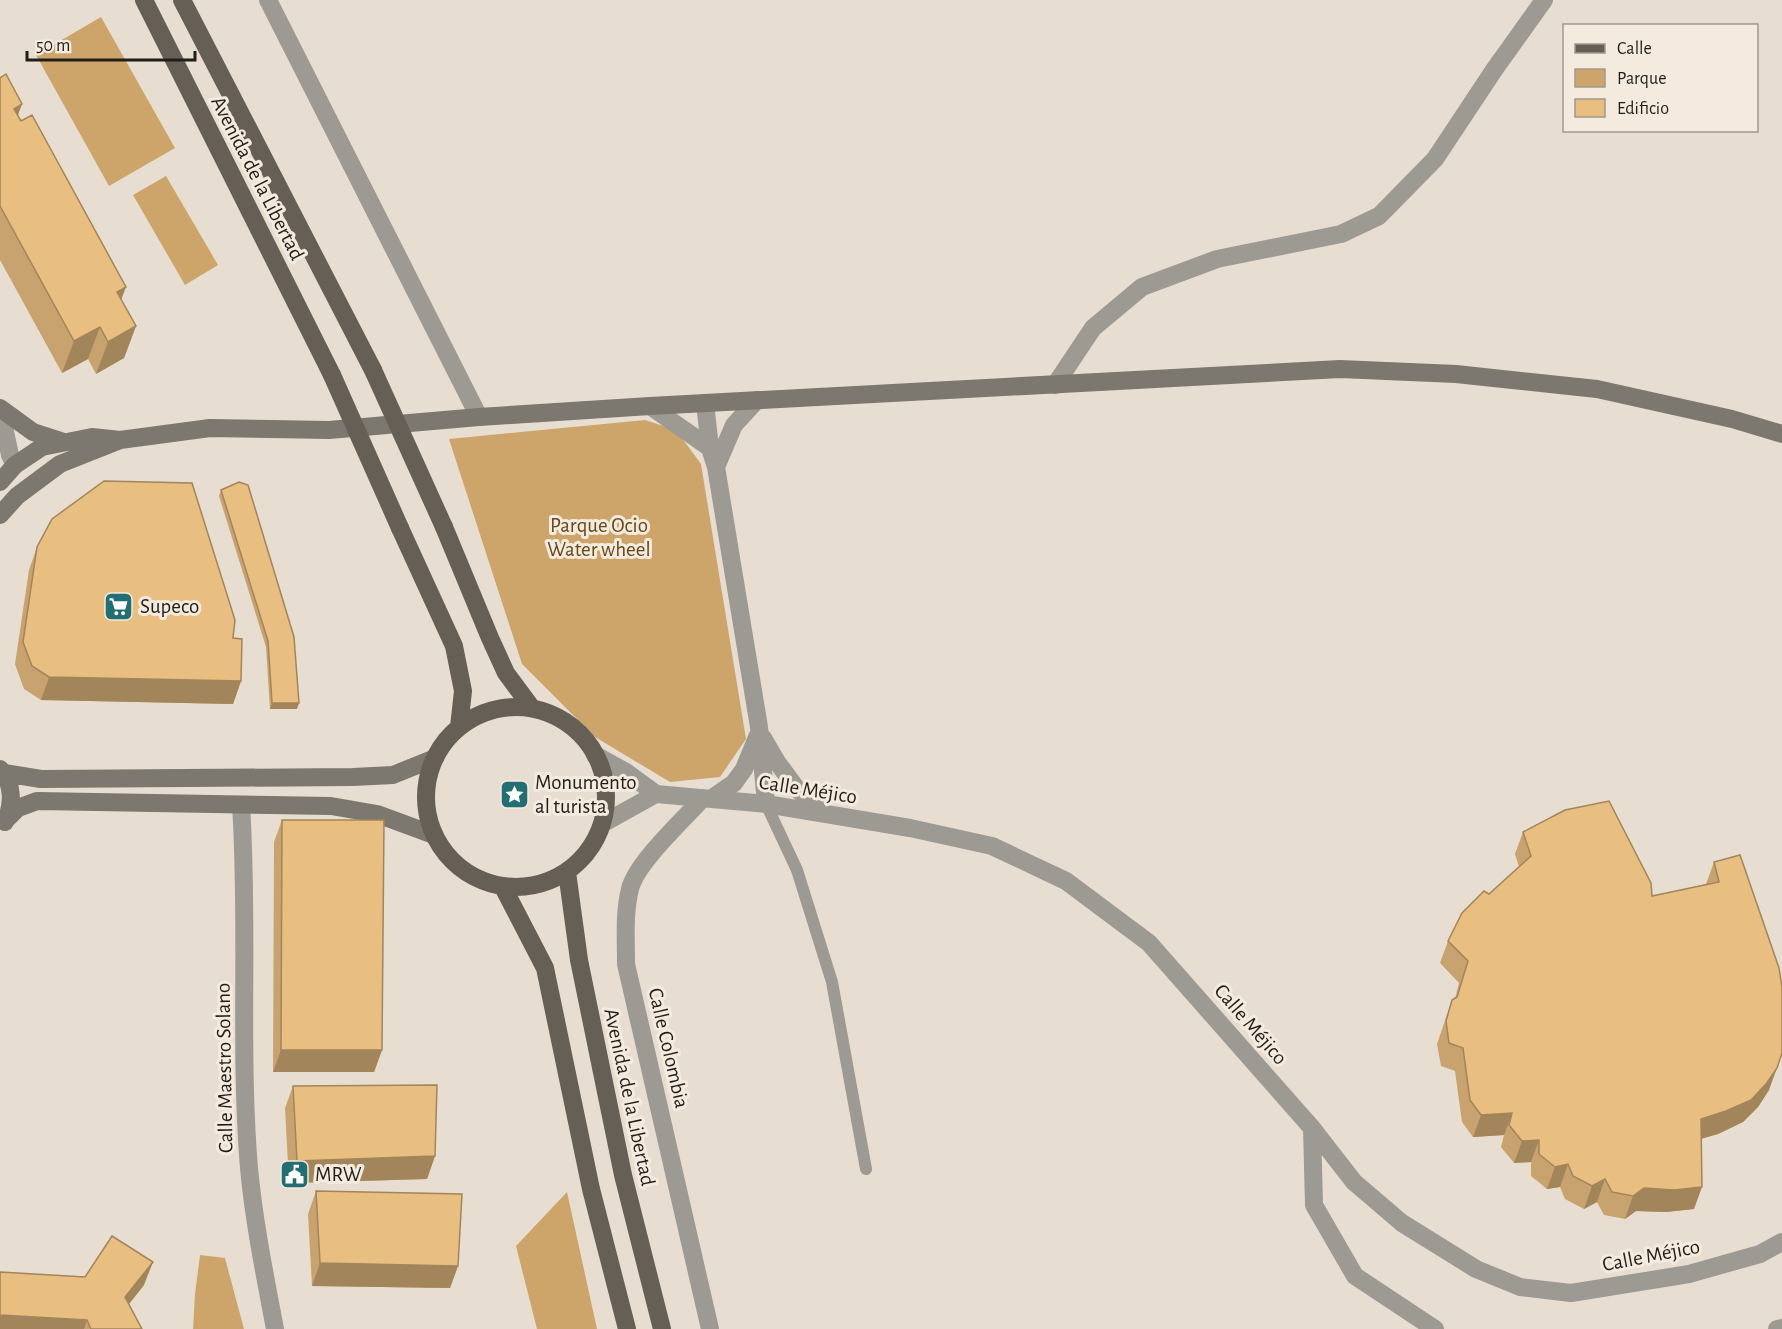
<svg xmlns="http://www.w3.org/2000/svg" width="1782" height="1329" viewBox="0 0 1782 1329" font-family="'Alegreya Sans',sans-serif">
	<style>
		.green { fill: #cda56b }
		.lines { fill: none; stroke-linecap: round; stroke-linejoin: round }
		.lane { stroke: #9d9993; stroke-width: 12 }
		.street { stroke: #9d9993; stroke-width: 18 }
		.secondary { stroke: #7c776f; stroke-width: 18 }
		.primary { stroke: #665f55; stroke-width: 18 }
		.primary-bridge { stroke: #665f55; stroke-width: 18 }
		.wall { fill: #c8a36f }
		.shaded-wall { fill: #a2855a }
		.building { fill: #e8be81; stroke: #a2855a; stroke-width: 1.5 }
		.labels { text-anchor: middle; stroke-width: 6; stroke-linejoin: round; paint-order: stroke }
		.street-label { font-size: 21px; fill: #211e19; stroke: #f4ebde }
		.park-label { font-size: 21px; fill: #65481a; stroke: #f4ebde }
		.poi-label { font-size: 21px; fill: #211e19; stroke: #f4ebde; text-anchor: start }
	</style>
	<rect width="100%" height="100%" fill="#e7ded1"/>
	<path class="green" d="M 101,17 L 175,148 L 109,186 L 36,55 Z
		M 166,176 L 218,265 L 185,285 L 133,195 Z
		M 645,420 L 676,430 L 701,464 L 746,739 L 720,777 L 670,782 L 595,737 L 522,664 L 449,439 Z
		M 567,1192 L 597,1329 L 537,1329 L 516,1246 Z
		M 200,1255 L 225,1258 L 244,1329 L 193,1329 L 195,1294 Z"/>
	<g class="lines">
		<path class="lane" d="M 766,804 L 797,870 L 832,982 L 866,1169"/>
		<path class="street" d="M 268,0 L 479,417
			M 1055,385 L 1093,328 L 1142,287 L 1217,259 L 1341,234 L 1379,216 L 1435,159 L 1494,70 L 1544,0
			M 705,403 L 710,448 L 716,467 L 759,727 L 766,804
			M 650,406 L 710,448
			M 0,409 L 10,455 L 15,465
			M 716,467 L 734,425 L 757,400
			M 763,738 L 777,762 L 797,789 L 825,813
			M 595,755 L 626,772 L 656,794 L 766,804 L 910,828 L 992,846 L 1066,881 L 1149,943 L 1312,1128 L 1354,1182 L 1402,1223 L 1476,1269 L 1520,1287 L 1571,1293 L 1689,1274 L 1760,1254 L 1782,1242
			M 703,798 C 684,819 636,863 630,889 C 624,913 626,939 626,964 L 710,1329
			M 711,799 L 734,783 L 744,769 L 758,735
			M 241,805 C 249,926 239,1047 249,1168 C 254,1222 265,1276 275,1329
			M 602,824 L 656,794
			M 1312,1128 L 1314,1205 L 1355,1276 L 1435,1329
			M 1777,1329 L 1782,1328"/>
		<path class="secondary" d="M 0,408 L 33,432 L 64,442
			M 0,482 L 15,465 L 42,447 L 92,437 L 120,440 L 210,428 L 329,430 L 479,417 L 650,406 L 1340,369 L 1456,374 L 1597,389 L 1732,419 L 1782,434
			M 0,515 L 17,496 L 60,464 L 118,441
			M 0,769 C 14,784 13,805 5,822
			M 4,773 L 41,779 L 353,777 L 393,775 L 435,758
			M 6,820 L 18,808 L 37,801 L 331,806 L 377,814 L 434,835"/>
		<path class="primary" d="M 144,0 L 332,375
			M 182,0 L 373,370
			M 444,527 L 490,638 L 506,673 L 532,708
			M 400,528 L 454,646 L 463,691 L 459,727
			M426 797a90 90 0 1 1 180 0a90 90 0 1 1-180 0Z
			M 567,872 L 579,960 L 623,1175 L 662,1329
			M 503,887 L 545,968 L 591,1189 L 627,1329"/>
		<path class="primary-bridge" d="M 373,370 L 444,527
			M 332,375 L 400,528"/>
	</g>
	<path class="wall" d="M 0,78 L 18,116 L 136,326 L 124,358 L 96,374 L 88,359 L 62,373 L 0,260 Z
		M 221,490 L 297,709 L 270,709 L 266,647 L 219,496 Z
		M 37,547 L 233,638 L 241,681 L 233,704 L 41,700 L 24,689 L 15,664 L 29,570 Z
		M 282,820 L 382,1050 L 374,1072 L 273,1072 L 274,842 Z
		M 1523,832 L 1652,896 L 1706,884 L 1714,862 L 1769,1090 L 1758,1107 L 1743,1122 L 1718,1134 L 1701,1139 L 1694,1209 L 1666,1212 L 1636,1211 L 1625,1219 L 1604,1215 L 1597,1202 L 1584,1209 L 1565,1199 L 1560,1187 L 1547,1189 L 1531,1176 L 1531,1162 L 1514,1163 L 1501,1147 L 1504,1135 L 1473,1137 L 1462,1122 L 1455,1071 L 1441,1066 L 1437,1044 L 1452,1000 L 1455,999 L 1459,983 L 1440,963 L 1448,941 L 1489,894 L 1519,867 L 1515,854 Z
		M 293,1086 L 435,1156 L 427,1179 L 289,1183 L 285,1108 Z
		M 316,1191 L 458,1266 L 450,1288 L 312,1286 L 308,1214 Z
		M 144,1285 L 129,1304 L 142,1329 L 0,1329 Z"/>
	<path class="shaded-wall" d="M 22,104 L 10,137 L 14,109 Z
		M 126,287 L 114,319 L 117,292 Z
		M 136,326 L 124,358 L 96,374 L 108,342 Z
		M 100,327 L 88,359 L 62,373 L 74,341 Z
		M 49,677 L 241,681 L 233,704 L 41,700 Z
		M 272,703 L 299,703 L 297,709 L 270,709 Z
		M 281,1050 L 382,1050 L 374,1072 L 273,1072 Z
		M 1777,1068 L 1769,1090 L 1758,1107 L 1743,1122 L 1718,1134 L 1693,1141 L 1701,1119 Z
		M 1512,1113 L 1504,1135 L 1473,1137 L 1481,1115 Z
		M 1539,1140 L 1531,1162 L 1514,1163 L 1522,1141 Z
		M 435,1156 L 427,1179 L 289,1183 L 297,1161 Z
		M 1568,1164 L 1560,1187 L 1547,1189 L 1555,1167 Z
		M 1605,1179 L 1597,1202 L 1584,1209 L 1592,1186 Z
		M 1702,1187 L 1694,1209 L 1666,1212 L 1636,1211 L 1625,1219 L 1633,1196 L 1644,1188 Z
		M 153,1262 L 144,1285 L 117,1319 L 125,1297 Z
		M 320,1263 L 458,1266 L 450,1288 L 312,1286 Z
		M 0,1315 L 87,1320 L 84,1329 L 0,1329 Z"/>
	<path class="building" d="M 6,74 L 22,104 L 14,109 L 21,121 L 32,115 L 126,287 L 117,292 L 136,326 L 108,342 L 100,327 L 74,341 L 0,206 L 0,78 Z
		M 104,481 L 192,483 L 235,620 L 233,638 L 242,639 L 241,681 L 49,677 L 32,666 L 23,642 L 37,547 L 52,519 Z
		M 239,482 L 248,485 L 294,637 L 299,703 L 272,703 L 268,641 L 221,490 Z
		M 1609,801 L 1651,883 L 1652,896 L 1719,882 L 1714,862 L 1740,855 L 1779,968 L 1782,987 L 1782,1053 L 1777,1068 L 1766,1084 L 1751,1100 L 1726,1111 L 1701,1119 L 1702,1187 L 1674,1190 L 1644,1188 L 1633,1196 L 1612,1192 L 1605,1179 L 1592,1186 L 1573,1176 L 1568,1164 L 1555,1167 L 1539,1154 L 1539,1140 L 1522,1141 L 1509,1125 L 1512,1113 L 1481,1115 L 1470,1100 L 1463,1048 L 1449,1043 L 1446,1021 L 1452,1000 L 1457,997 L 1468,961 L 1448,941 L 1462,913 L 1484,891 L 1489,894 L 1531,856 L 1523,832 L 1565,810 Z
		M 282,820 L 384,820 L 382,1050 L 281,1050 Z
		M 437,1085 L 435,1156 L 297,1161 L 293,1086 Z
		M 316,1191 L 462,1194 L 458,1266 L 320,1263 Z
		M 112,1236 L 153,1262 L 125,1297 L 142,1329 L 91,1329 L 87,1320 L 0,1315 L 0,1272 L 85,1277 Z"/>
	<defs>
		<symbol id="supermarket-square" viewBox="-11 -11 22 22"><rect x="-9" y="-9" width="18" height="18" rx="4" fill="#236e72" stroke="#f4ebde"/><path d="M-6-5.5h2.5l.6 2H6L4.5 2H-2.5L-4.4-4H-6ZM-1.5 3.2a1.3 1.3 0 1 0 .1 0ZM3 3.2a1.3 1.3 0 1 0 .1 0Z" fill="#fff"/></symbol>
		<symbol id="sight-square" viewBox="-11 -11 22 22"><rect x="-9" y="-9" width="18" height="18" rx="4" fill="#236e72" stroke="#f4ebde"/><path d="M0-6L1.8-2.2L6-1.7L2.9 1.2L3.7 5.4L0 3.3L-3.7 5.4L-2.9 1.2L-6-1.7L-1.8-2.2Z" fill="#fff"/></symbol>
		<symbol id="civic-square" viewBox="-11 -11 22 22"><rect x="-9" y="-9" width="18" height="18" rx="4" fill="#236e72" stroke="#f4ebde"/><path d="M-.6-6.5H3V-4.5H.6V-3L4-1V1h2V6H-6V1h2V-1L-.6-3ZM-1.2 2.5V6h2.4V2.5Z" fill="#fff"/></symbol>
	</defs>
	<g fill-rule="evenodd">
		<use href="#supermarket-square" x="102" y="590" width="33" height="33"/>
		<use href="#sight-square" x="498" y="778" width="33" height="33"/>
		<use href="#civic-square" x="278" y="1158" width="33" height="33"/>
	</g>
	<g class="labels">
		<g class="street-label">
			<text transform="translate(258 178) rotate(63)" y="7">Avenida de la Libertad</text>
			<text transform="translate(808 789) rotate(9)" y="7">Calle Méjico</text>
			<text transform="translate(1251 1024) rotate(49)" y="7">Calle Méjico</text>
			<text transform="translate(669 1048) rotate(77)" y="7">Calle Colombia</text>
			<text transform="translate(224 1068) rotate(-91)" y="7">Calle Maestro Solano</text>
			<text transform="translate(630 1097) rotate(78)" y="7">Avenida de la Libertad</text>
			<text transform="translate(1651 1255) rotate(-11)" y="7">Calle Méjico</text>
		</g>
		<g class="park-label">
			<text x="599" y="532">Parque Ocio<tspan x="599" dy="24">Water wheel</tspan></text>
		</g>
		<g class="poi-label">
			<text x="140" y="613">Supeco</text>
			<text x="535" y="789">Monumento<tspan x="535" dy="24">al turista</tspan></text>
			<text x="315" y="1181">MRW</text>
		</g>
	</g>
	<rect x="1563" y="24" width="195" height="108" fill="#f4ebde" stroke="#a0998f" stroke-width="1.5"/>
	<rect x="1575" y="44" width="30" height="9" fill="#665f55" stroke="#a0998f" stroke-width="1.5"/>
	<text x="1617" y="54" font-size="18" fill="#211e19">Calle</text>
	<rect x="1575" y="69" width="30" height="18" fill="#cda56b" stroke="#a0998f" stroke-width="1.5"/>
	<text x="1617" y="84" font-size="18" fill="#211e19">Parque</text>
	<rect x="1575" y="99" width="30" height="18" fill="#e8be81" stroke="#a0998f" stroke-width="1.5"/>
	<text x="1617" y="114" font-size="18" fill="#211e19">Edificio</text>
	<path d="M27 51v9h168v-9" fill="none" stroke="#211e19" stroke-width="3"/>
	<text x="36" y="51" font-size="18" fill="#211e19" stroke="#f4ebde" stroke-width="4.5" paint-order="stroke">50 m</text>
</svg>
